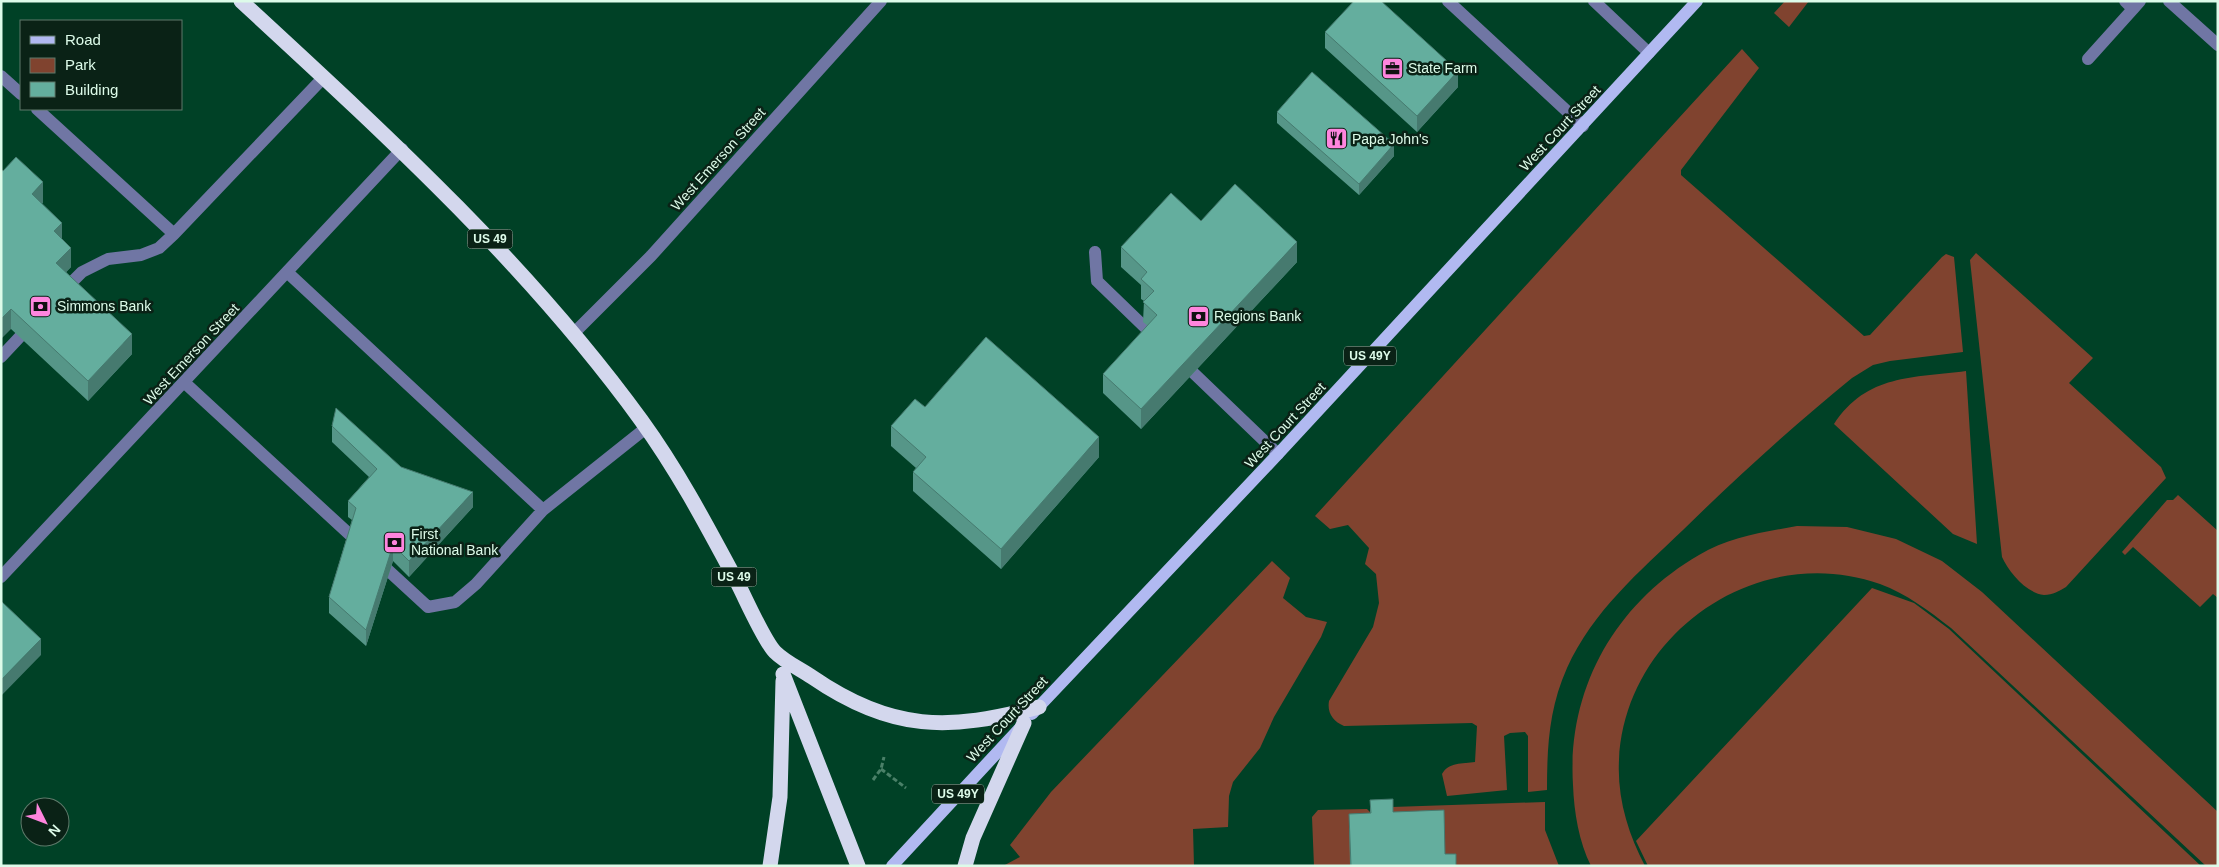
<svg xmlns="http://www.w3.org/2000/svg" width="2219" height="867" viewBox="0 0 2219 867" font-family="Helvetica,sans-serif">
	<style>
		.green { fill: #80432f }
		.lines { fill: none; stroke-linecap: round; stroke-linejoin: round }
		.path { stroke: #4a8068; stroke-width: 3; stroke-dasharray: 5 2.5; stroke-linecap: butt }
		.minor { stroke: #7076a4; stroke-width: 12 }
		.major { stroke: #b1b9f1; stroke-width: 12 }
		.highway { stroke: #d3d7ed; stroke-width: 15 }
		.wall { fill: #569688 }
		.shaded-wall { fill: #467a6f }
		.building { fill: #64ae9e; stroke: #467a6f }
		.labels { text-anchor: middle; stroke-width: 5; stroke-linejoin: round; paint-order: stroke }
		.shield { fill: #0a2216; stroke: #9ebaaa; stroke-width: 1 }
		.shield-label { font-size: 12px; font-weight: bold; fill: #ddfbe9 }
		.poi-label { font-size: 14px; fill: #ddfbe9; stroke: #0a2216; text-anchor: start }
		.street-label { font-size: 14px; fill: #ddfbe9; stroke: #0a2216 }
	</style>
	<rect width="100%" height="100%" fill="#004126"/>
	<path class="green" d="M 1785,1 L 1809,1 L 1789,27 L 1774,13 Z
		M 1742,49 L 1759,68 L 1681,170 L 1681,175 L 1864,336 L 1870,335 L 1942,257 L 1946,254 L 1954,257 L 1963,352 L 1890,361 L 1873,365 L 1852,378 C 1793,426 1737,477 1683,530 C 1639,572 1593,611 1567,668 C 1549,708 1547,747 1547,790 L 1528,792 L 1528,736 L 1525,732 L 1510,733 L 1504,736 L 1507,790 L 1447,796 L 1442,774 C 1449,762 1462,764 1475,762 L 1477,726 L 1472,723 L 1344,726 C 1333,721 1327,713 1329,701 L 1373,627 L 1379,603 L 1376,574 L 1365,564 L 1369,548 L 1348,525 L 1330,529 L 1315,516 Z
		M 1976,253 L 2093,358 L 2069,383 L 2161,467 L 2166,478 L 2066,587 C 2059,591 2053,595 2044,595 C 2026,593 2009,572 2002,557 L 1970,260 Z
		M 1966,371 L 1977,544 L 1953,534 L 1834,424 C 1867,374 1913,378 1966,371 Z
		M 2178,495 L 2218,531 L 2218,598 L 2213,594 L 2200,607 L 2133,547 L 2125,555 L 2122,552 L 2167,500 L 2173,500 Z
		M 1797,526 L 1847,527 L 1896,539 L 1942,561 L 1982,592 L 2218,812 L 2218,866 L 2206,866 L 1951,628 C 1929,611 1907,594 1880,584 C 1759,541 1625,632 1619,760 C 1617,798 1628,833 1645,866 L 1591,866 C 1579,842 1574,812 1573,785 C 1567,688 1616,603 1699,555 C 1729,537 1764,532 1797,526 Z
		M 1272,561 L 1290,578 L 1283,598 L 1306,617 L 1327,622 L 1321,637 L 1274,717 L 1260,748 L 1233,782 L 1229,796 L 1228,827 L 1193,829 L 1194,866 L 1003,866 L 1020,857 L 1010,845 L 1051,792 Z
		M 1872,588 L 1914,603 L 1949,629 L 2201,866 L 1648,866 L 1636,841 Z
		M 1545,802 L 1545,830 L 1559,866 L 1445,866 L 1393,831 L 1392,807 Z
		M 1367,809 L 1377,819 L 1350,866 L 1314,866 L 1312,817 L 1318,810 Z"/>
	<g class="lines">
		<path class="path" d="M 881,769 L 906,788
			M 873,780 L 881,769 L 884,757"/>
		<path class="minor" d="M 1448,1 L 1583,126
			M 1594,1 L 1649,53
			M 2125,1 L 2133,9 L 2140,1
			M 2169,1 L 2218,45
			M 2088,59 L 2133,9
			M 1,76 L 21,94
			M 37,109 L 174,234 L 324,77
			M 1095,252 L 1097,281 L 1157,339
			M 287,272 L 543,510 L 646,428
			M 63,291 L 82,272 L 108,259 L 141,255 L 159,248 L 174,234
			M 574,333 L 651,256 L 881,1
			M 1,357 L 30,326
			M 1181,361 L 1278,454
			M 185,383 L 360,544
			M 378,561 L 428,607 L 455,602 L 476,584 L 543,510
			M 1,577 L 402,149"/>
		<path class="major" d="M 1032,714 L 1278,454 L 1697,1
			M 892,866 L 1019,729"/>
		<path class="highway" d="M 241,1 C 383,132 527,263 641,420 C 678,471 707,526 737,582 C 745,597 764,641 775,652 C 785,662 800,669 812,677 C 892,732 949,731 1039,707
			M 783,674 L 858,866
			M 770,866 L 780,797 L 783,681
			M 965,866 L 973,838 L 1024,723"/>
	</g>
	<path class="wall" d="M 1325,32 L 1458,87 L 1417,132 L 1325,48 Z
		M 1277,112 L 1394,156 L 1359,195 L 1277,123 Z
		M 1,170 L 43,202 L 42,204 L 62,239 L 71,267 L 66,272 L 132,354 L 88,401 L 11,329 Z
		M 1201,221 L 1297,262 L 1141,429 L 1103,393 L 1103,374 L 1148,326 L 1143,322 L 1144,301 L 1141,299 L 1141,285 L 1121,267 L 1121,247 Z
		M 925,407 L 1099,457 L 1001,569 L 913,491 L 913,472 L 916,468 L 891,446 L 891,426 Z
		M 332,426 L 401,467 L 473,507 L 409,577 L 393,561 L 366,646 L 329,613 L 329,597 L 352,520 L 348,517 L 348,501 L 369,477 L 332,442 Z
		M 1370,800 L 1393,812 L 1445,854 L 1456,866 L 1350,866 L 1349,814 L 1370,813 Z"/>
	<path class="shaded-wall" d="M 1458,71 L 1458,87 L 1417,132 L 1417,116 Z
		M 1394,144 L 1394,156 L 1359,195 L 1359,184 Z
		M 43,182 L 43,202 L 32,214 L 32,194 Z
		M 62,223 L 62,242 L 54,231 Z
		M 1297,242 L 1297,262 L 1141,429 L 1141,409 Z
		M 71,248 L 71,267 L 56,283 L 56,263 Z
		M 11,309 L 11,329 L 1,339 L 1,319 Z
		M 132,334 L 132,354 L 88,401 L 88,381 Z
		M 1099,437 L 1099,457 L 1001,569 L 1001,549 Z
		M 473,492 L 473,507 L 409,577 L 409,561 Z
		M 393,545 L 393,561 L 366,646 L 366,630 Z
		M 41,639 L 41,655 L 1,696 L 1,680 Z"/>
	<path class="building" d="M 1354,1 L 1381,1 L 1458,71 L 1417,116 L 1325,32 Z
		M 1312,72 L 1394,144 L 1359,184 L 1277,112 Z
		M 16,157 L 43,182 L 32,194 L 62,223 L 54,231 L 71,248 L 56,263 L 132,334 L 88,381 L 11,309 L 1,319 L 1,170 L 3,171 Z
		M 1235,184 L 1297,242 L 1141,409 L 1103,374 L 1157,315 L 1143,302 L 1154,291 L 1141,279 L 1147,272 L 1121,247 L 1171,193 L 1201,221 Z
		M 986,337 L 1099,437 L 1001,549 L 913,472 L 926,457 L 891,426 L 915,399 L 925,407 Z
		M 336,408 L 401,467 L 473,492 L 409,561 L 393,545 L 366,630 L 329,597 L 356,508 L 348,501 L 377,469 L 332,426 Z
		M 1,601 L 41,639 L 1,680 Z
		M 1393,799 L 1393,812 L 1444,810 L 1445,854 L 1456,854 L 1456,866 L 1351,866 L 1349,814 L 1371,813 L 1370,800 Z"/>
	<defs>
		<symbol id="office-square" viewBox="-11 -11 22 22"><rect x="-9" y="-9" width="18" height="18" rx="4" fill="#ff85de" stroke="#0a2216"/><path d="M-6-3h4V-5.5h4V-3h4V5H-6ZM-1-4.5V-3h2v-1.5ZM-6 0V1H6V0Z" fill="#111"/></symbol>
		<symbol id="restaurant-square" viewBox="-11 -11 22 22"><rect x="-9" y="-9" width="18" height="18" rx="4" fill="#ff85de" stroke="#0a2216"/><path d="M-5-6h1v4h1v-4h1v4h1v-4h1v5L-1.5 .5V6h-2V.5L-5-1ZM5-6V6H3V1.5H1.5Q1.5-4 5-6Z" fill="#111"/></symbol>
		<symbol id="bank-square" viewBox="-11 -11 22 22"><rect x="-9" y="-9" width="18" height="18" rx="4" fill="#ff85de" stroke="#0a2216"/><path d="M-6-4H6V4H-6ZM0-2.3a2.3 2.3 0 1 0 0 4.6a2.3 2.3 0 1 0 0-4.6Z" fill="#111"/></symbol>
	</defs>
	<g fill-rule="evenodd">
		<use href="#office-square" x="1380" y="56" width="25" height="25"/>
		<use href="#restaurant-square" x="1324" y="126" width="25" height="25"/>
		<use href="#bank-square" x="28" y="294" width="25" height="25"/>
		<use href="#bank-square" x="1186" y="304" width="25" height="25"/>
		<use href="#bank-square" x="382" y="530" width="25" height="25"/>
	</g>
	<g class="labels">
		<g class="shield">
			<rect x="467.5" y="229.5" width="45" height="19" rx="4"/>
			<rect x="1344" y="346.5" width="52" height="19" rx="4"/>
			<rect x="711.5" y="567.5" width="45" height="19" rx="4"/>
			<rect x="932" y="784.5" width="52" height="19" rx="4"/>
		</g>
		<g class="shield-label">
			<text x="490" y="243">US 49</text>
			<text x="1370" y="360">US 49Y</text>
			<text x="734" y="581">US 49</text>
			<text x="958" y="798">US 49Y</text>
		</g>
		<g class="poi-label">
			<text x="1408" y="73">State Farm</text>
			<text x="1352" y="144">Papa John's</text>
			<text x="57" y="311">Simmons Bank</text>
			<text x="1214" y="321">Regions Bank</text>
			<text x="411" y="539">First<tspan x="411" dy="16">National Bank</tspan></text>
		</g>
		<g class="street-label">
			<text transform="translate(1560 128) rotate(-47)" y="5">West Court Street</text>
			<text transform="translate(718 159) rotate(-48)" y="5">West Emerson Street</text>
			<text transform="translate(191 354) rotate(-47)" y="5">West Emerson Street</text>
			<text transform="translate(1285 425) rotate(-47)" y="5">West Court Street</text>
			<text transform="translate(1007 719) rotate(-47)" y="5">West Court Street</text>
		</g>
	</g>
	<rect width="2219" height="867" fill="none" stroke="#ddfbe9" stroke-width="5"/>
	<rect x="20" y="20" width="162" height="90" fill="#0a2216" stroke="#5e796a"/>
	<rect x="30" y="36" width="25" height="8" fill="#b1b9f1" stroke="#5e796a"/>
	<text x="65" y="45" font-size="15" fill="#ddfbe9">Road</text>
	<rect x="30" y="58" width="25" height="15" fill="#80432f" stroke="#5e796a"/>
	<text x="65" y="70" font-size="15" fill="#ddfbe9">Park</text>
	<rect x="30" y="82" width="25" height="15" fill="#64ae9e" stroke="#5e796a"/>
	<text x="65" y="95" font-size="15" fill="#ddfbe9">Building</text>
	<g transform="translate(45 822) rotate(132)"><circle r="24" fill="#0a2216" stroke="#5e796a"/>
	<path d="M0-4L9 19L0 12L-9 19Z" fill="#ff85de"/>
	<text y="-8" font-size="14" font-weight="bold" text-anchor="middle" fill="#ddfbe9">N</text>
	</g>
</svg>
